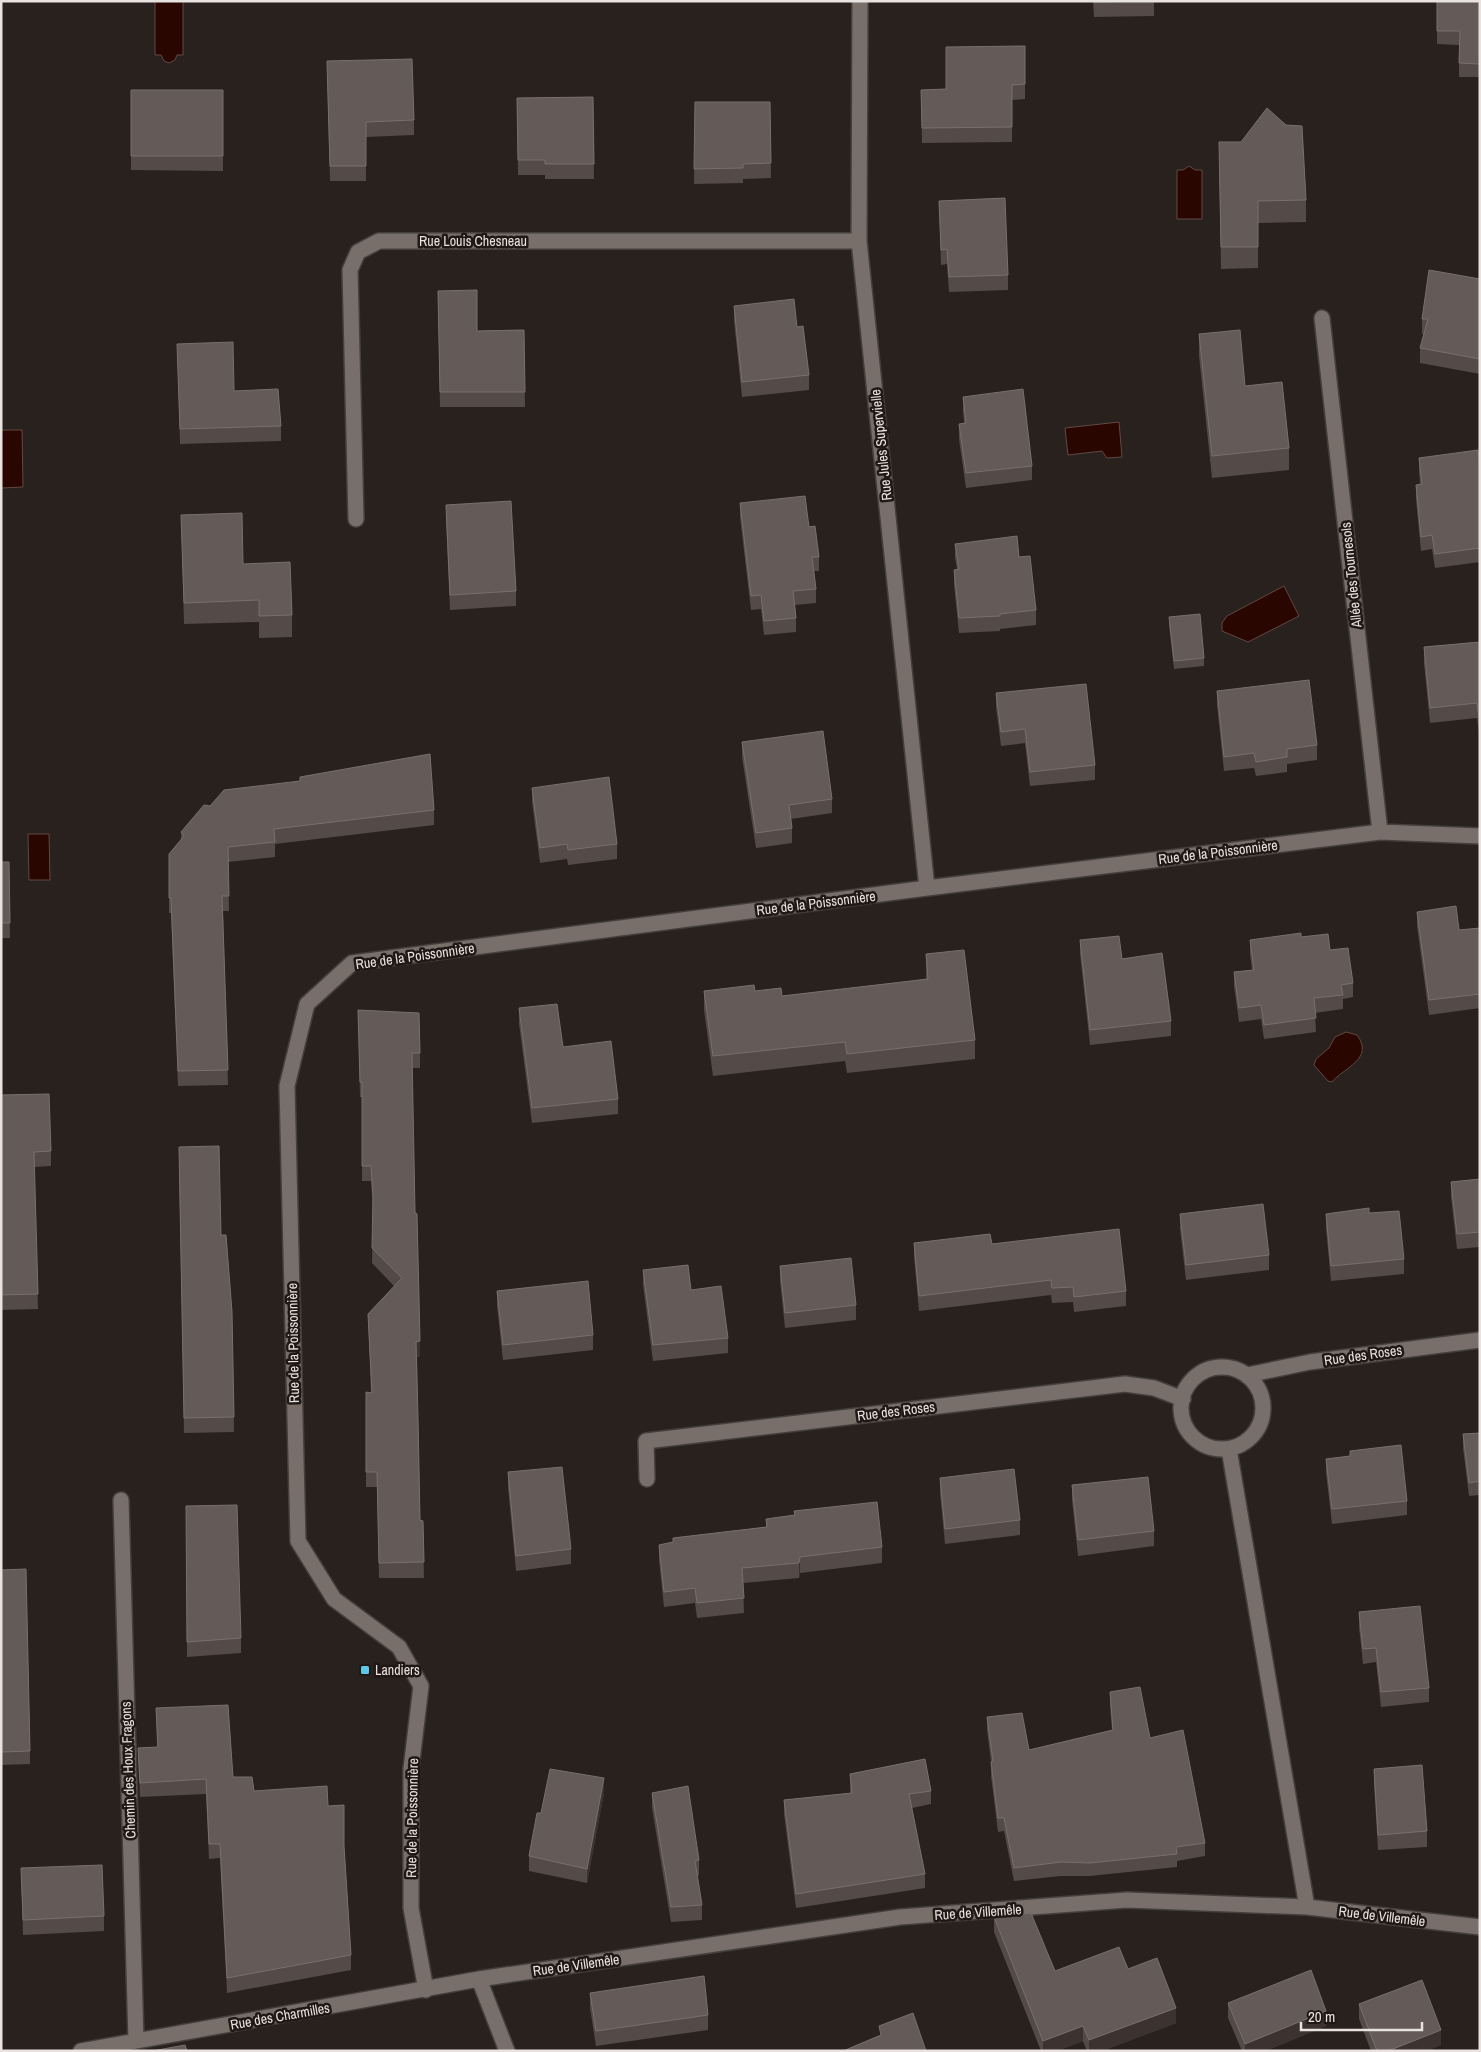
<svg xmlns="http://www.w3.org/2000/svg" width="1481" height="2052" viewBox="0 0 1481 2052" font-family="'Archivo Narrow',sans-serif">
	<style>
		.water { fill: #290600; stroke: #624843 }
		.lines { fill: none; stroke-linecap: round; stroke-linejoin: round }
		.minor-casing { stroke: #453f3c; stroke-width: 18 }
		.minor { stroke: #786e6a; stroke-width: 15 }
		.wall { fill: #544a47 }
		.shaded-wall { fill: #3c3330 }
		.building { fill: #645b58; stroke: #79706d }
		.poi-dot { fill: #5cc7e7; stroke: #201815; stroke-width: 2 }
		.labels { text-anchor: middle; stroke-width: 5; stroke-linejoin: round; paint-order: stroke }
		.street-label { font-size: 14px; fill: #e8e2e0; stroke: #201815 }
		.poi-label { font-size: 14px; fill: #e8e2e0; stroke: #201815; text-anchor: start }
	</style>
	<rect width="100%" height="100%" fill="#29211e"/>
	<path class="water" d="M 155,1 L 183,1 L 183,55 L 177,55 L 175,60 L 169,63 L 164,61 L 161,55 L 155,55 Z
		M 1189,166 L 1195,170 L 1202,170 L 1202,219 L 1177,219 L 1177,170 L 1183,170 Z
		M 1119,422 L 1122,457 L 1107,458 L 1102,451 L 1068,455 L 1065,428 Z
		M 1,430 L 22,430 L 23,487 L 1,488 Z
		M 1284,586 L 1299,616 L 1248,642 L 1222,631 L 1222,623 L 1227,616 Z
		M 28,834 L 49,834 L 50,880 L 29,880 Z
		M 1346,1032 L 1357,1035 C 1375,1059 1343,1068 1332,1082 L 1328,1081 L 1314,1065 L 1316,1059 L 1329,1048 L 1335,1037 Z"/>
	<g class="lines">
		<defs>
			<path id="minor" d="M 860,1 L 859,241 L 927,888
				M 1322,318 L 1380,832
				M 356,519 L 350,270 L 358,252 L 379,241 L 859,241
				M1181 1408a41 41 0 1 1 82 0a41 41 0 1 1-82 0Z
				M 1247,1375 L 1310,1362 L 1480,1340
				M 1229,1449 L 1307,1907
				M 647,1479 L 646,1441 L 1125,1384 L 1154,1388 L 1183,1399
				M 121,1500 L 136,2041
				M 479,1979 L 507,2051
				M 426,1990 L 411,1908 L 411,1769 L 421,1686 L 399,1647 L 334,1599 L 298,1541 L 287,1086 L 307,1004 L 352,963 L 927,888 L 1380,832 L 1480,836
				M 81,2051 L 479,1979 L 900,1917 L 1127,1900 L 1307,1907 L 1480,1927"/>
		</defs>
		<use href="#minor" class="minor-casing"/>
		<use href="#minor" class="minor"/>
	</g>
	<path class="wall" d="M 1093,1 L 1154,1 L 1154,16 L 1094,17 Z
		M 1437,1 L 1480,1 L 1480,77 L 1459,77 L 1459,45 L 1437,44 Z
		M 1025,46 L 1025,99 L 1012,100 L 1012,142 L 922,143 L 921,90 L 946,89 Z
		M 327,76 L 414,120 L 414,135 L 366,137 L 366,181 L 330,181 Z
		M 131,90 L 223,90 L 223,171 L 131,170 Z
		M 593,97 L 594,179 L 545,179 L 545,175 L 518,175 L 517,98 Z
		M 695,102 L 770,102 L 771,178 L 743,179 L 743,183 L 694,184 Z
		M 1241,142 L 1306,200 L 1306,222 L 1258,223 L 1258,268 L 1221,269 L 1219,164 Z
		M 939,201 L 1008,275 L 1008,290 L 949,292 L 947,264 L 941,265 Z
		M 1480,279 L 1480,374 L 1420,363 L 1420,348 L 1424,334 L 1422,334 L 1422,319 Z
		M 438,291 L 477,331 L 524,330 L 525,407 L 440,407 Z
		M 734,306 L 797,327 L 809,375 L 809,390 L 742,397 L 734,321 Z
		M 1199,334 L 1245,386 L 1289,448 L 1289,470 L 1212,478 L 1199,356 Z
		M 177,344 L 234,391 L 281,426 L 281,441 L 180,444 Z
		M 963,397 L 1032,466 L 1032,480 L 966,488 L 959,439 L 959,424 L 964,423 L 963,412 Z
		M 1419,458 L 1480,468 L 1480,562 L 1435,568 L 1432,549 L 1421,551 L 1416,499 L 1416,485 L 1420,484 L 1419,472 Z
		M 740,503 L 809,527 L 819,557 L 819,571 L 814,571 L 816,589 L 816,603 L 795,605 L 796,618 L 796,632 L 764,635 L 761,609 L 751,610 L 740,517 Z
		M 446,505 L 516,591 L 516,606 L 450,610 L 446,520 Z
		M 181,515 L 243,564 L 292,615 L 292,637 L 259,638 L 259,622 L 184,624 Z
		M 955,544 L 1019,557 L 1036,610 L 1036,625 L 1000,629 L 1000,631 L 959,633 L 954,585 L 954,570 L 957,569 L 955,558 Z
		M 1169,617 L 1204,658 L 1204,666 L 1174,669 L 1169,625 Z
		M 1480,642 L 1480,741 L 1477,718 L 1430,723 L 1424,663 L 1424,647 Z
		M 1217,691 L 1317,745 L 1317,760 L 1287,764 L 1287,772 L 1256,776 L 1254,768 L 1224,771 L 1217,705 Z
		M 996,693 L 1095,765 L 1095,780 L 1030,786 L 1025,743 L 1001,746 L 996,707 Z
		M 742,742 L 832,799 L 832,813 L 791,819 L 792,828 L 792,843 L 756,848 L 742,757 Z
		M 300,777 L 434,810 L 434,825 L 275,844 L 275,857 L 228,862 L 229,911 L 223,911 L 228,1085 L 178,1086 L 171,913 L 169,913 L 169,854 L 181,840 L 181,832 L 210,806 L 300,781 Z
		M 532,788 L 617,844 L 617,859 L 568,865 L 567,859 L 540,863 L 532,802 Z
		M 1,862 L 9,862 L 10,938 L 1,938 Z
		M 1417,912 L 1459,930 L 1480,928 L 1480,1008 L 1429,1015 L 1417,926 Z
		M 1301,937 L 1330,950 L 1353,983 L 1353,997 L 1343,999 L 1343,1009 L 1315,1013 L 1316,1032 L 1264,1039 L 1261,1019 L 1239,1022 L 1234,986 L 1234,972 L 1252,970 L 1250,954 L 1250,940 Z
		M 1080,940 L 1122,959 L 1171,1021 L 1171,1036 L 1090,1045 L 1080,954 Z
		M 926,954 L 975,1040 L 975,1059 L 847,1073 L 845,1061 L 713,1076 L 704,1010 L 704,991 L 755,991 L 782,996 L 926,979 Z
		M 519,1008 L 563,1047 L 618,1099 L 618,1114 L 532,1123 L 519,1024 Z
		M 358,1010 L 420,1053 L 420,1068 L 412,1068 L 415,1212 L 420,1356 L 417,1357 L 418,1418 L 420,1520 L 423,1521 L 424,1578 L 379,1578 L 377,1487 L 366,1487 L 366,1392 L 371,1393 L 368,1314 L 394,1286 L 372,1263 L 373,1207 L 371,1181 L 362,1181 L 362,1097 L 360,1097 Z
		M 1,1095 L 51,1151 L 51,1166 L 34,1167 L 38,1309 L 1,1310 Z
		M 179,1162 L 221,1235 L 232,1312 L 234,1432 L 184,1433 Z
		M 1480,1179 L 1480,1247 L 1457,1249 L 1451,1197 L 1451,1182 Z
		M 1180,1214 L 1269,1255 L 1269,1270 L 1186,1280 L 1180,1229 Z
		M 1326,1214 L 1404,1259 L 1404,1274 L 1331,1281 L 1326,1229 Z
		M 914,1243 L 992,1244 L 1126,1291 L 1126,1306 L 1074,1312 L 1073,1302 L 1052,1303 L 1051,1295 L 919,1311 L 914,1257 Z
		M 780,1266 L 856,1305 L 856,1320 L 785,1328 L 780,1281 Z
		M 643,1270 L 691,1290 L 728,1338 L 728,1353 L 653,1361 L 643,1285 Z
		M 497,1291 L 593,1335 L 593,1350 L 503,1360 L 497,1306 Z
		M 1480,1433 L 1480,1495 L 1469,1496 L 1463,1448 L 1463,1434 Z
		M 1350,1451 L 1407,1501 L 1407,1515 L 1332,1524 L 1326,1473 L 1326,1459 L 1350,1456 Z
		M 508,1472 L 571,1549 L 571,1564 L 516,1571 L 508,1487 Z
		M 940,1478 L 1020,1520 L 1020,1535 L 945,1544 L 940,1493 Z
		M 1072,1485 L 1154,1531 L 1154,1546 L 1078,1556 L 1072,1500 Z
		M 186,1506 L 241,1638 L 241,1653 L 187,1657 Z
		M 794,1511 L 882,1547 L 882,1563 L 800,1573 L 799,1578 L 743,1583 L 744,1613 L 697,1618 L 695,1603 L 664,1607 L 659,1560 L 659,1545 L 673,1542 L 673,1538 L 766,1527 L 766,1519 L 794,1516 Z
		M 1,1570 L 30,1751 L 30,1764 L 1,1765 Z
		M 1359,1612 L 1429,1688 L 1429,1702 L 1381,1707 L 1376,1662 L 1363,1664 L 1359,1627 Z
		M 1110,1692 L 1150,1738 L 1205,1843 L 1205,1856 L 1177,1861 L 1177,1867 L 1090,1876 L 1061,1876 L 1014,1881 L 1004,1831 L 998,1832 L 991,1776 L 991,1762 L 987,1730 L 987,1717 L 1029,1750 L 1112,1730 L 1110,1705 Z
		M 156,1708 L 233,1777 L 254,1791 L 328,1806 L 344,1846 L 351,1955 L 351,1970 L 227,1993 L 220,1858 L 209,1859 L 206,1794 L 140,1797 L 138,1748 L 157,1747 Z
		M 1374,1769 L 1427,1831 L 1427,1847 L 1378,1850 L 1374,1784 Z
		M 850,1774 L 931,1791 L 931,1804 L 912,1808 L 925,1874 L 925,1888 L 796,1908 L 784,1814 L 784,1800 L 850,1793 Z
		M 604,1793 L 587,1883 L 529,1871 L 529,1856 L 541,1813 Z
		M 652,1793 L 699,1860 L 699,1875 L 697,1876 L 702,1905 L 702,1920 L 671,1922 L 652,1808 Z
		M 21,1868 L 104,1916 L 104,1931 L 23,1935 Z
		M 994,1917 L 1055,1971 L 1128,1969 L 1176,2023 L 1102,2051 L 1087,2051 L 1083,2041 L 1057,2051 L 1041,2051 L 994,1932 Z
		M 590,1993 L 708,2015 L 708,2030 L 596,2046 L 590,2008 Z
		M 1228,2003 L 1326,2026 L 1265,2051 L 1242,2051 L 1228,2018 Z
		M 1359,2004 L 1441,2045 L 1426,2051 L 1371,2051 L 1359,2019 Z"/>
	<path class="shaded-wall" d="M 420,1341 L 420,1356 L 416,1357 L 416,1342 Z
		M 800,1557 L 800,1573 L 799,1578 L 799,1563 Z
		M 604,1778 L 604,1793 L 587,1883 L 587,1869 Z
		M 1176,2008 L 1176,2023 L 1102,2051 L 1089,2051 L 1089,2040 Z
		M 1326,2011 L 1326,2026 L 1265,2051 L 1245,2051 L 1245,2044 Z
		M 1083,2026 L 1083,2041 L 1057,2051 L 1043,2051 L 1043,2041 Z
		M 1441,2030 L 1441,2045 L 1426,2051 L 1388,2051 Z"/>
	<path class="building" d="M 1094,1 L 1154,1 L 1094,2 Z
		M 1437,1 L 1480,1 L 1480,64 L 1459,63 L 1460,31 L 1437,31 Z
		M 1025,46 L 1025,84 L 1012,85 L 1012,127 L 922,128 L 921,90 L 946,89 L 946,47 Z
		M 412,59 L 414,120 L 366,122 L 366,166 L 330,166 L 327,61 Z
		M 131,90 L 223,90 L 223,156 L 131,156 Z
		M 593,97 L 594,164 L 545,164 L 545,160 L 518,160 L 517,98 Z
		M 695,102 L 770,102 L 771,163 L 743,164 L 743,168 L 694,169 Z
		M 1267,108 L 1286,125 L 1302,126 L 1306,200 L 1258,201 L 1258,247 L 1221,247 L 1219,142 L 1241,142 Z
		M 1005,198 L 1008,275 L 949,277 L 947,249 L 941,250 L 939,201 Z
		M 1429,270 L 1480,279 L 1480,359 L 1420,348 L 1428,319 L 1422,319 Z
		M 477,290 L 477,331 L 524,330 L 525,392 L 440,392 L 438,291 Z
		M 794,299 L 797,327 L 803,326 L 809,375 L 742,382 L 734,306 Z
		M 1240,330 L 1245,386 L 1282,382 L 1289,448 L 1212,456 L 1199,334 Z
		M 233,342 L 234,391 L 278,389 L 281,426 L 180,429 L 177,344 Z
		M 1023,389 L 1032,466 L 966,473 L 959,424 L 966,423 L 963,397 Z
		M 1478,450 L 1480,468 L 1480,548 L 1435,554 L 1432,535 L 1421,537 L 1416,485 L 1422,484 L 1419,458 Z
		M 805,496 L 809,527 L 815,526 L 819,557 L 812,557 L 816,589 L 793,591 L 796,618 L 764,621 L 761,595 L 751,596 L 740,503 Z
		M 511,501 L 516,591 L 450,595 L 446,505 Z
		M 242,513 L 243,564 L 290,562 L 292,615 L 259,616 L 259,600 L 184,603 L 181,515 Z
		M 1017,536 L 1019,557 L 1030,556 L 1036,610 L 1000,614 L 1000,616 L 959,618 L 954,570 L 959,569 L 955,544 Z
		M 1200,614 L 1204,658 L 1174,661 L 1169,617 Z
		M 1480,642 L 1480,726 L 1477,703 L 1430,708 L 1424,647 Z
		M 1309,680 L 1317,745 L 1287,749 L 1287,757 L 1256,762 L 1254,753 L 1224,757 L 1217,691 Z
		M 1086,684 L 1095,765 L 1030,772 L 1025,729 L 1001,732 L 996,693 Z
		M 823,731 L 832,799 L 789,805 L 792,828 L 756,833 L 742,742 Z
		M 430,754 L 434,810 L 274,829 L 275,842 L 228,847 L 229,896 L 222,896 L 228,1070 L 178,1071 L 171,898 L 169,898 L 169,854 L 184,836 L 181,832 L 204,805 L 210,806 L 224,790 L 300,781 L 300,777 Z
		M 609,777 L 617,844 L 568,850 L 567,844 L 540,848 L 532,788 Z
		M 1,862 L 9,862 L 10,923 L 1,923 Z
		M 1456,906 L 1459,930 L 1480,928 L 1480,994 L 1429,1000 L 1417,912 Z
		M 1301,933 L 1301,937 L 1328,934 L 1330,950 L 1348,948 L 1353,983 L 1341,985 L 1343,995 L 1314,998 L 1316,1018 L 1264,1025 L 1261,1005 L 1239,1008 L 1234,972 L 1254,970 L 1250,940 Z
		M 1119,936 L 1122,959 L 1162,953 L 1171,1021 L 1090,1030 L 1080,940 Z
		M 964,950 L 975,1040 L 847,1054 L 845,1042 L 713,1056 L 704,991 L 754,985 L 755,991 L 781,988 L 782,996 L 928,979 L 926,954 Z
		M 557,1004 L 563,1047 L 611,1041 L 618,1099 L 532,1108 L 519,1008 Z
		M 358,1010 L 419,1013 L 420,1053 L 412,1053 L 415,1212 L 417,1214 L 420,1341 L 416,1342 L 418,1418 L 420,1520 L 423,1521 L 424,1562 L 379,1563 L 377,1472 L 366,1472 L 366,1392 L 372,1393 L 368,1314 L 402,1278 L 372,1248 L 373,1196 L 371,1166 L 362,1166 L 362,1082 L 360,1082 Z
		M 49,1094 L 51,1151 L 34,1152 L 38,1294 L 1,1295 L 1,1095 Z
		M 219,1146 L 221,1235 L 226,1235 L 232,1312 L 234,1417 L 184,1418 L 179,1147 Z
		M 1480,1179 L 1480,1232 L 1457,1234 L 1451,1182 Z
		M 1263,1204 L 1269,1255 L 1186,1265 L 1180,1214 Z
		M 1369,1208 L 1369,1213 L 1399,1211 L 1404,1259 L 1331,1266 L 1326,1214 Z
		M 1119,1229 L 1126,1291 L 1074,1297 L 1073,1287 L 1052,1288 L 1051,1280 L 919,1296 L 914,1243 L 990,1234 L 992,1244 Z
		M 851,1258 L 856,1305 L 785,1313 L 780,1266 Z
		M 688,1265 L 691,1290 L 721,1286 L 728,1338 L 653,1345 L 643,1270 Z
		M 588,1281 L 593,1335 L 503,1345 L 497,1291 Z
		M 1480,1433 L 1480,1481 L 1469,1483 L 1463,1434 Z
		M 1401,1445 L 1407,1501 L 1332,1509 L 1326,1459 L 1350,1456 L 1350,1451 Z
		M 562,1467 L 571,1549 L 516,1556 L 508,1472 Z
		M 1014,1469 L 1020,1520 L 945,1529 L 940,1478 Z
		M 1148,1477 L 1154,1531 L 1078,1540 L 1072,1485 Z
		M 877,1502 L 882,1547 L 800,1557 L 799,1563 L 742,1568 L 744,1598 L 697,1603 L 695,1588 L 664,1592 L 659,1545 L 673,1542 L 673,1538 L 767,1527 L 766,1519 L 795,1515 L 794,1511 Z
		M 237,1505 L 241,1638 L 187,1642 L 186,1506 Z
		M 26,1569 L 30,1751 L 1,1752 L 1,1570 Z
		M 1420,1606 L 1429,1688 L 1381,1692 L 1376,1648 L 1363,1649 L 1359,1612 Z
		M 1140,1687 L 1150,1738 L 1183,1730 L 1205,1843 L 1176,1847 L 1177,1854 L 1090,1863 L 1061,1862 L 1014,1868 L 1004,1818 L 998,1818 L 991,1762 L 993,1761 L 987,1717 L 1022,1713 L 1029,1750 L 1113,1730 L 1110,1692 Z
		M 228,1705 L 233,1777 L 252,1777 L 254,1791 L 327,1786 L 328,1806 L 344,1805 L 344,1846 L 351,1955 L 227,1978 L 220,1844 L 209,1844 L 206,1779 L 140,1783 L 138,1748 L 158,1747 L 156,1708 Z
		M 925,1759 L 931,1791 L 909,1794 L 925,1874 L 796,1894 L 784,1800 L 852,1793 L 850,1774 Z
		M 1422,1765 L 1427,1831 L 1378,1835 L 1374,1769 Z
		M 550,1769 L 604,1778 L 587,1869 L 529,1856 L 537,1813 L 541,1813 Z
		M 688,1786 L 699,1860 L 695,1861 L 702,1905 L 671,1907 L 652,1793 Z
		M 102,1865 L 104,1916 L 23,1920 L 21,1868 Z
		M 1031,1913 L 1055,1971 L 1119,1947 L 1128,1969 L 1157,1958 L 1176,2008 L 1089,2040 L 1083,2026 L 1043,2041 L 994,1917 Z
		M 1311,1970 L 1326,2011 L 1245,2044 L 1228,2003 Z
		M 704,1976 L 708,2015 L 596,2031 L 590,1993 Z
		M 1422,1980 L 1441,2030 L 1388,2051 L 1377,2051 L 1359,2004 Z
		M 913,2013 L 926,2051 L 843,2051 L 881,2035 L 879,2026 Z
		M 185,2045 L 187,2051 L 152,2051 Z"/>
	<rect class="poi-dot" x="360" y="1665" width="10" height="10" rx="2.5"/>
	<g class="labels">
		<g class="street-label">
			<text x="473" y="246">Rue Louis Chesneau</text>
			<text transform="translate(881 445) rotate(-96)" y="5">Rue Jules Supervielle</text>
			<text transform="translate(1351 575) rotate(-96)" y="5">Allée des Tournesols</text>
			<text transform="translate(1218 852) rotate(-7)" y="5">Rue de la Poissonnière</text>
			<text transform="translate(816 903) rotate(-7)" y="5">Rue de la Poissonnière</text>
			<text transform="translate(415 956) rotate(-8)" y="5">Rue de la Poissonnière</text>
			<text transform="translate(293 1343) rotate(-91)" y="5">Rue de la Poissonnière</text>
			<text transform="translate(1363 1355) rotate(-8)" y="5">Rue des Roses</text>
			<text transform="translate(896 1411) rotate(-7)" y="5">Rue des Roses</text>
			<text transform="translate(128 1770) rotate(-92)" y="5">Chemin des Houx Fragons</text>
			<text transform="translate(412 1818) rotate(-89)" y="5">Rue de la Poissonnière</text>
			<text transform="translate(978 1912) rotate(-4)" y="5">Rue de Villemêle</text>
			<text transform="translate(1382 1916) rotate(7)" y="5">Rue de Villemêle</text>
			<text transform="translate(576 1965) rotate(-8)" y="5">Rue de Villemêle</text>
			<text transform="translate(280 2016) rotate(-10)" y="5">Rue des Charmilles</text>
		</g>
		<g class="poi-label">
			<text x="375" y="1675">Landiers</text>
		</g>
	</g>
	<rect width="1481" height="2052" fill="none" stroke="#e8e2e0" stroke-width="5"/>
	<path d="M1301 2022v8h121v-8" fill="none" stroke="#e8e2e0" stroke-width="2.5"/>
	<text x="1308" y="2022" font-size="15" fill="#e8e2e0" stroke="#201815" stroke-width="4" paint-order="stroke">20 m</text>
</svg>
